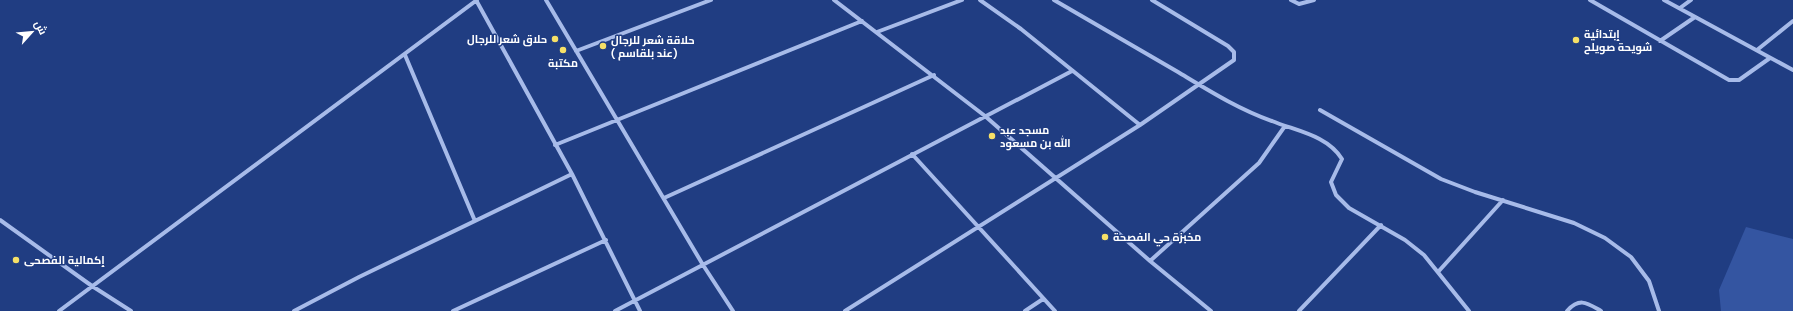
<svg xmlns="http://www.w3.org/2000/svg" width="1793" height="311" viewBox="0 0 1793 311" font-family="'DM Sans',Cairo,sans-serif">
	<style>
		.green { fill: #3455a1 }
		.lines { fill: none; stroke-linecap: round; stroke-linejoin: round }
		.minor { stroke: #a7bbe9; stroke-width: 4 }
		.poi-dot { fill: #f6e067; stroke: #203d82; stroke-width: 1.5 }
		.labels { text-anchor: middle; stroke-width: 3; stroke-linejoin: round; paint-order: stroke }
		.poi-label { font-size: 11px; font-weight: bold; fill: #fff; stroke: #203d82; text-anchor: start }
	</style>
	<rect width="100%" height="100%" fill="#203d82"/>
	<path class="green" d="M 1746,227 L 1793,239 L 1793,311 L 1721,311 L 1719,290 Z"/>
	<g class="lines">
		<path class="minor" d="M 476,0 L 572,174 L 640,311
			M 546,0 L 703,265 L 733,311
			M 834,0 L 985,116 L 1150,261 L 1211,311
			M 980,0 L 1021,29 L 1140,125
			M 1054,0 C 1095,24 1136,48 1178,72 C 1208,90 1238,109 1272,121 C 1296,131 1327,135 1342,159 L 1331,182 L 1336,195 L 1349,208 L 1405,240 L 1424,255 L 1469,311
			M 1291,0 L 1299,4 L 1314,0
			M 1590,0 L 1729,80 L 1739,80 L 1770,58
			M 1664,0 L 1793,70
			M 1680,8 L 1691,0
			M 877,32 L 962,0
			M 1660,41 L 1695,17
			M 1757,50 L 1793,21
			M 576,51 L 711,0
			M 405,55 L 475,221
			M 1320,110 L 1441,179 L 1475,192 L 1574,223 L 1605,238 L 1631,257 L 1649,281 L 1659,311
			M 555,145 L 862,21
			M 912,154 L 1055,311
			M 664,198 L 934,75
			M 0,220 L 92,286 L 131,311
			M 1150,261 L 1259,163 L 1285,126
			M 1438,272 L 1503,200
			M 59,311 L 477,0
			M 294,311 L 359,277 L 572,174
			M 453,311 L 606,240
			M 615,311 L 1072,71
			M 845,311 L 1140,125 L 1234,60 L 1234,52 L 1228,46 L 1152,0
			M 1025,311 L 1043,299
			M 1299,311 L 1381,225
			M 1567,311 C 1580,297 1587,303 1601,311"/>
	</g>
	<g class="poi-dot">
		<circle cx="555" cy="39" r="4"/>
		<circle cx="1576" cy="40" r="4"/>
		<circle cx="603" cy="46" r="4"/>
		<circle cx="563" cy="50" r="4"/>
		<circle cx="992" cy="136" r="4"/>
		<circle cx="1105" cy="237" r="4"/>
		<circle cx="16" cy="260" r="4"/>
	</g>
	<g class="labels">
		<g class="poi-label">
			<text x="1584" y="38">إبتدائية<tspan x="1584" dy="13">شويحة صويلح</tspan></text>
			<text x="547" y="43" text-anchor="end">حلاق شعر للرجال</text>
			<text x="611" y="44">حلاقة شعر للرجال<tspan x="611" dy="13">( عند بلقاسم)</tspan></text>
			<text x="563" y="67" text-anchor="middle">مكتبة</text>
			<text x="1000" y="134">مسجد عبد<tspan x="1000" dy="13">الله بن مسعود</tspan></text>
			<text x="1113" y="241">مخبزة حي الفصحة</text>
			<text x="24" y="264">إكمالية الفصحى</text>
		</g>
	</g>
	<g transform="translate(32 32) rotate(63)" stroke="#203d82" stroke-width="3" paint-order="stroke">
	<path d="M0-3L7 15L0 10L-7 15Z" fill="#ffffff"/>
	<text y="-6" font-size="11" font-weight="bold" text-anchor="middle" fill="#ffffff">ش</text>
	</g>
</svg>
